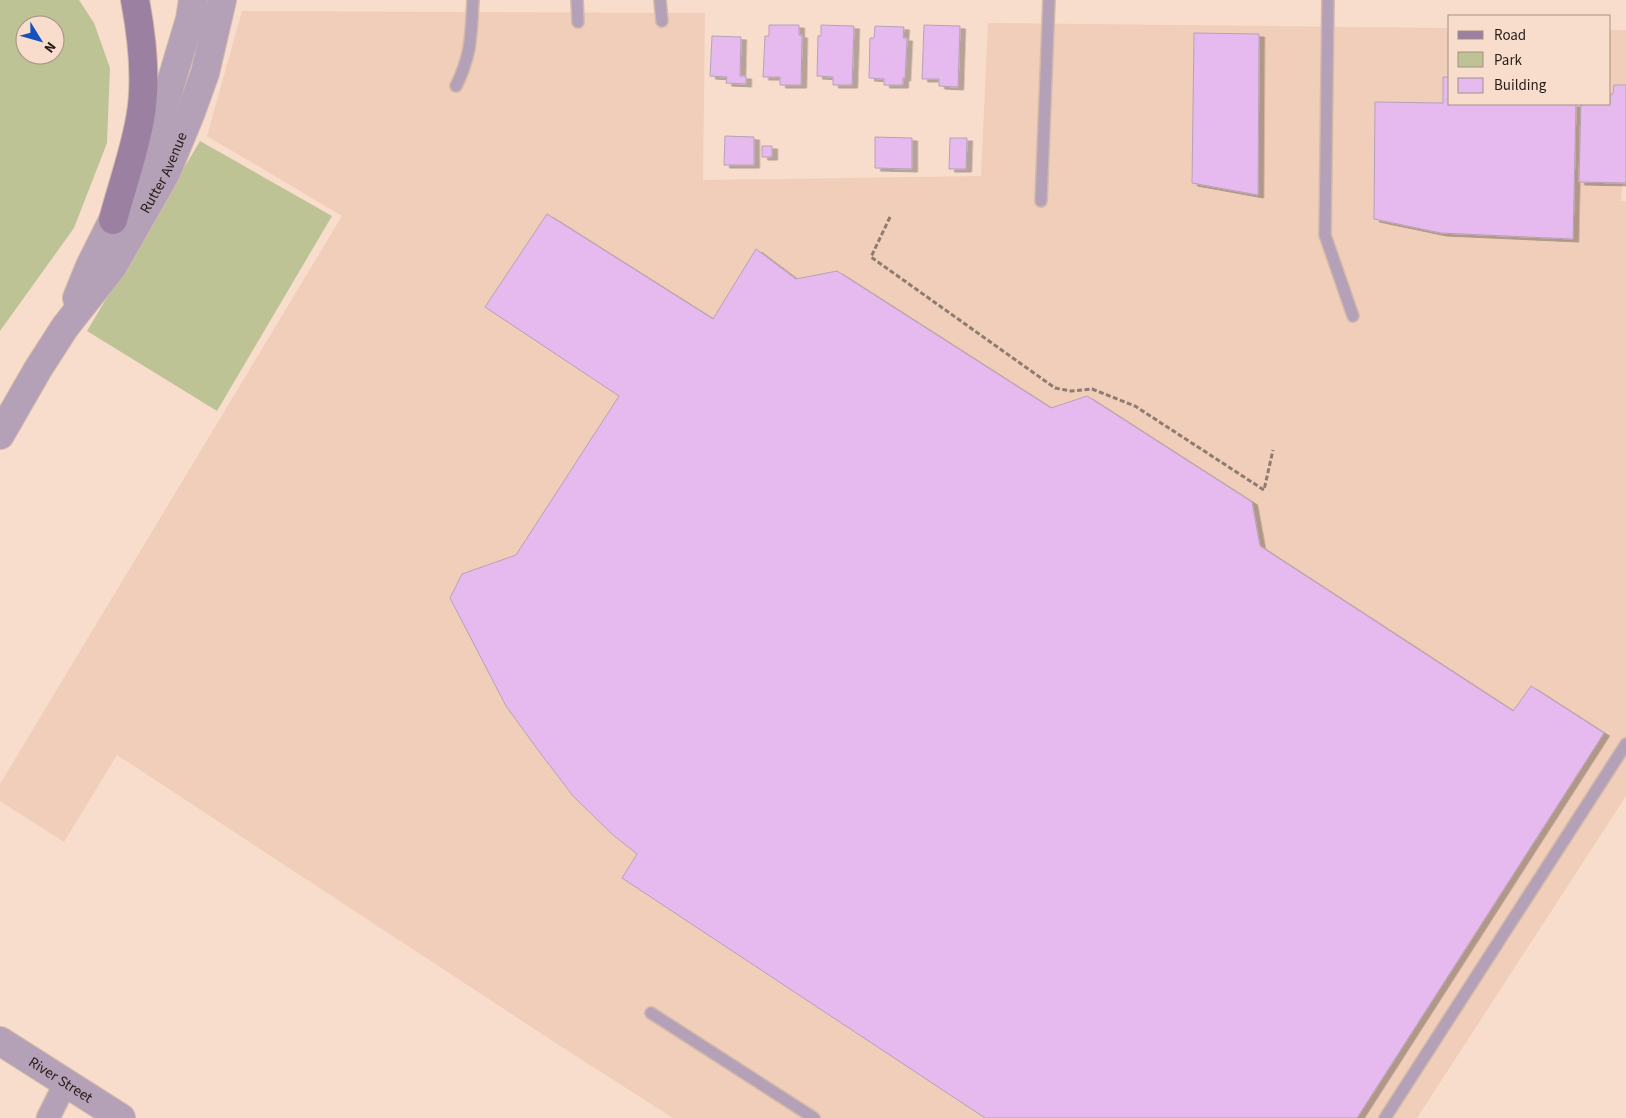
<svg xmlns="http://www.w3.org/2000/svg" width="1626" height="1118" viewBox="0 0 1626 1118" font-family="'Source Sans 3',sans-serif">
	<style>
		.built { fill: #f0ceba }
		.green { fill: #bdc395; fill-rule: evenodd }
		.building { fill: #e6baee; stroke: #b5a2b8; filter: url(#shadow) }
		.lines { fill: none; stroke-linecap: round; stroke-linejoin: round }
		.service-casing { stroke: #d2baab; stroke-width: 14 }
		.minor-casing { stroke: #d2baab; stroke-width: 25 }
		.tertiary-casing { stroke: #d2baab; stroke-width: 30 }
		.secondary-casing { stroke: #d2baab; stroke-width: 30 }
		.path { stroke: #8e7c71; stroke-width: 3; stroke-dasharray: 5 2.5; stroke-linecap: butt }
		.service { stroke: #b4a0b7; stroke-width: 11 }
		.minor { stroke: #b4a0b7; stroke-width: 22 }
		.tertiary { stroke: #b4a0b7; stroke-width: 28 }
		.secondary { stroke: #9c80a1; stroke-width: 28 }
		.labels { text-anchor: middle; stroke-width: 4.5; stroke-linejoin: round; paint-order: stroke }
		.street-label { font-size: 15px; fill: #261d17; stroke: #f8ddcc }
	</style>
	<defs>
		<filter id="shadow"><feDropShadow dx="5.5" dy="3" stdDeviation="0" flood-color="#0004"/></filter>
	</defs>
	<rect width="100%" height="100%" fill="#f8ddcc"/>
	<path class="built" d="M 242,11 L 705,13 L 703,180 L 981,176 L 988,23 L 1450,28 L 1450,104 L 1610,104 L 1610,30 L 1626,30 L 1626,132 L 1621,201 L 1626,201 L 1626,796 L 1417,1118 L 673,1118 L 568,1051 L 117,755 L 64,842 L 0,801 L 0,784 L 342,216 L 207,136 Z"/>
	<path class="green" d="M 0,0 L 79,0 L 94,23 L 110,68 L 107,143 L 74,228 L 0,331 ZM 25,25 L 55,25 L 55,55 L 25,55 Z
		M 200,141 L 332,216 L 217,411 L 87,331 Z"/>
	<path class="building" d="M 769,25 L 799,25 L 799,35 L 802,35 L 801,85 L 780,85 L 780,77 L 763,77 L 765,36 L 769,36 Z
		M 821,25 L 854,26 L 852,85 L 833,85 L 833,77 L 817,76 L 818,36 L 821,36 Z
		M 924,25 L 960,26 L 958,87 L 939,86 L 939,79 L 922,79 Z
		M 875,26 L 904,27 L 903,38 L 907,38 L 905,78 L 903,78 L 903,85 L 884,85 L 884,79 L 869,78 L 870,38 L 874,38 Z
		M 1194,33 L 1259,34 L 1258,195 L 1192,183 Z
		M 712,36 L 741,37 L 740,76 L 746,76 L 746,84 L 726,83 L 727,77 L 710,76 Z
		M 1443,77 L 1450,77 L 1450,104 L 1576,104 L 1573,239 L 1441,233 L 1374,219 L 1375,102 L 1443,103 Z
		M 1614,85 L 1626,85 L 1626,183 L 1579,182 L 1581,104 L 1610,104 L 1610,94 L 1613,94 Z
		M 725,136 L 754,137 L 754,165 L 724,165 Z
		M 875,137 L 912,138 L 912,169 L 875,168 Z
		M 950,138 L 967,138 L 966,169 L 949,169 Z
		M 762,146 L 772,146 L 772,157 L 762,157 Z
		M 547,214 L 713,319 L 756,249 L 796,279 L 837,271 L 1051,408 L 1087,396 L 1252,502 L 1260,546 L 1513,711 L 1531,686 L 1604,733 L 1357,1118 L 985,1118 L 622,878 L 637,854 L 613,835 L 573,796 L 538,750 L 506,706 L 450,598 L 462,574 L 516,555 L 619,396 L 485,307 Z"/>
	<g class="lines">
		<defs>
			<path id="service" d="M 577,0 L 578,22
				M 660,0 L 662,21
				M 1328,0 L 1325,235 L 1353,316
				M 456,86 C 472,54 471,34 473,0
				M 1041,201 L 1049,0
				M 651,1013 L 814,1118
				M 1385,1118 L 1626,744"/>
			<path id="minor" d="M 48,1118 L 66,1082"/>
			<g id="tertiary">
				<path d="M 77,298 L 90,266 L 146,154 L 167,96 L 190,19 L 193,0"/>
				<path id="s1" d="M 0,435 L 38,369 L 65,327 L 113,266 L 166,173 L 191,112 L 205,73 L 222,0"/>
				<path id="s2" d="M 0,1041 L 121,1118"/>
			</g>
			<path id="secondary" d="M 113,220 C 122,186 134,153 140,119 C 147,82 142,37 135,0"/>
		</defs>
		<use href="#service" class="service-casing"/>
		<use href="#minor" class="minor-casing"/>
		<use href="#tertiary" class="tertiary-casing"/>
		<use href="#secondary" class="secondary-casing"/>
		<path class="path" d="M 890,217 L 871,257 L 1055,388 L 1071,391 L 1092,389 L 1135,406 L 1264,490 L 1273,450"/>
		<use href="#service" class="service"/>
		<use href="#minor" class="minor"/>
		<use href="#tertiary" class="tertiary"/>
		<use href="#secondary" class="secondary"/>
	</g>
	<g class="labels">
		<g class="street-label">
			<text dy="5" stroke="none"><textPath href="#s1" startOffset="310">Rutter Avenue</textPath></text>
			<text dy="5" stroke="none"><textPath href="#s2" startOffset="72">River Street</textPath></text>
		</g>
	</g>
	<rect x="1448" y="15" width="162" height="90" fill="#f8ddcc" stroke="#a49084"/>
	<rect x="1458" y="31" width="25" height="8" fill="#9c80a1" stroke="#a49084"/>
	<text x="1494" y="40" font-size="15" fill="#261d17">Road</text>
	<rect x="1458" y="52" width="25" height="15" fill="#bdc395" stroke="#a49084"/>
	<text x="1494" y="65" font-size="15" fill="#261d17">Park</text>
	<rect x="1458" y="78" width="25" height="15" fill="#e6baee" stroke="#a49084"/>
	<text x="1494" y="90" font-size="15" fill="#261d17">Building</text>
	<g transform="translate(40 40) rotate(127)"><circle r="24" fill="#f8ddcc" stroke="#a49084"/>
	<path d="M0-4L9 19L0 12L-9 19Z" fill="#1551bc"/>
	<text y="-8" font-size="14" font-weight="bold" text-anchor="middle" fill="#261d17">N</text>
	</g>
</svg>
